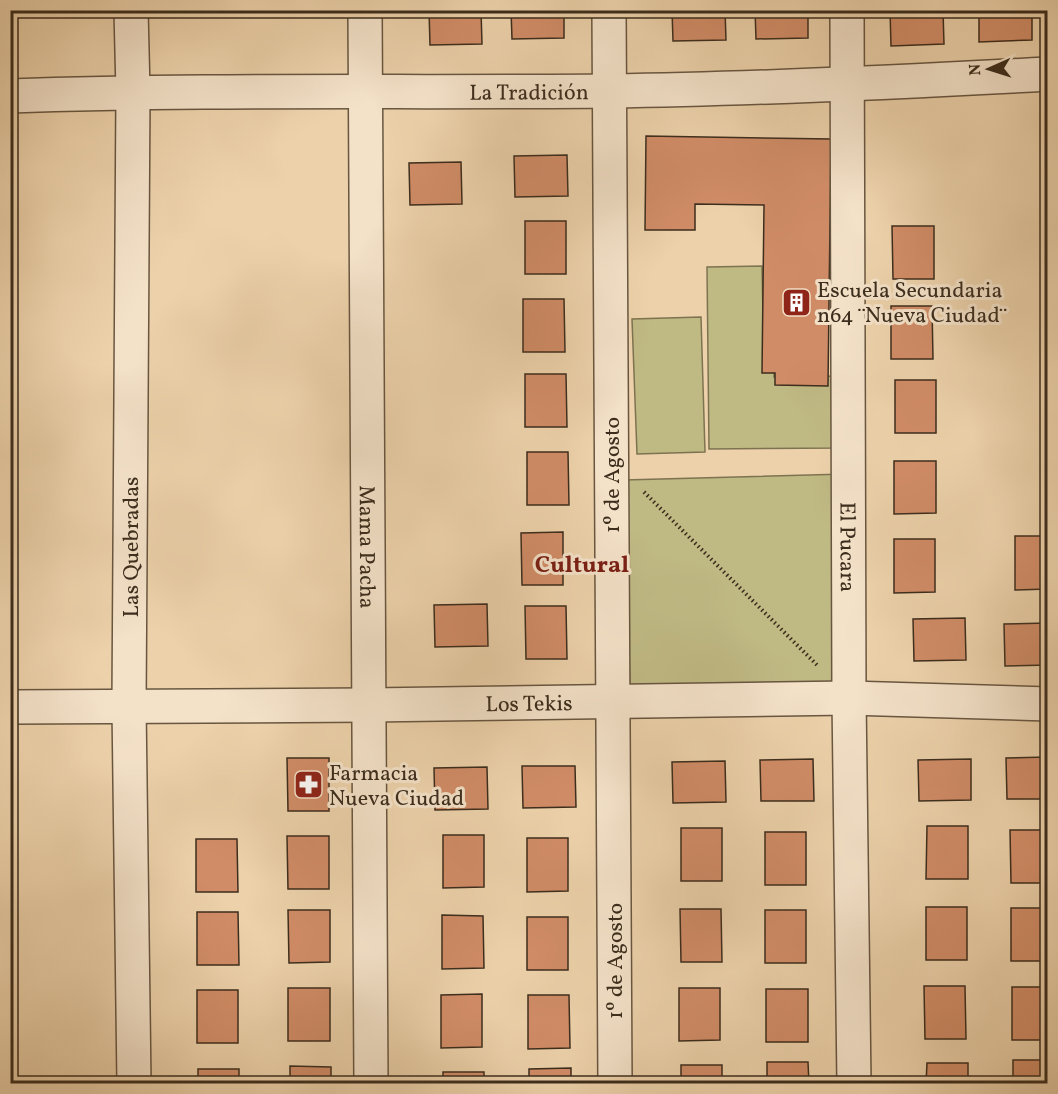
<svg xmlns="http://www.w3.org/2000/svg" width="1058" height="1094" viewBox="0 0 1058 1094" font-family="Vollkorn,serif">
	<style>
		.green { fill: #bfb984; stroke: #7e7350; stroke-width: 1.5 }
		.building { fill: #d08c67; stroke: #3c2d1d; stroke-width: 1.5 }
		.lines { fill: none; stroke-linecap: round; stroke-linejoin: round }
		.minor-casing { stroke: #685640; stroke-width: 36 }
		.path { stroke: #3c2d1d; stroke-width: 4; stroke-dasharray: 1.5 3; stroke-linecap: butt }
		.minor { stroke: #f3e1c8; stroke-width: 33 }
		.labels { text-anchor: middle; stroke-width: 6; stroke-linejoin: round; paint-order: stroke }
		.street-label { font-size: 22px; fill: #3c2d1d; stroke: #f3e1c8 }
		.poi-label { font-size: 22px; fill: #3c2d1d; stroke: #f3e1c8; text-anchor: start }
		.neighbourhood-label { font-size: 24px; font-weight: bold; fill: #7a1f14; stroke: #f3e1c8 }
	</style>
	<rect width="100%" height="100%" fill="#ecd1aa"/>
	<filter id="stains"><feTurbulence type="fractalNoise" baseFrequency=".00333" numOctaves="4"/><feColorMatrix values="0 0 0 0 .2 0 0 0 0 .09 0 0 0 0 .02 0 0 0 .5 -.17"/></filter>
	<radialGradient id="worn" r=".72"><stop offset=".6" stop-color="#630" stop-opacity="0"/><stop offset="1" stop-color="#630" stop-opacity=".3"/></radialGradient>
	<path class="green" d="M 762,266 L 764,366 L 774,367 L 774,377 L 839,376 L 840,448 L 709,449 L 707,267 Z
		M 701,317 L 705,452 L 637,454 L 632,319 Z
		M 846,474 L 852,684 L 630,690 L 624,480 Z"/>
	<path class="building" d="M 429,10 L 481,10 L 482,44 L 430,45 Z
		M 511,10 L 564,10 L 564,38 L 512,39 Z
		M 672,10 L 725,10 L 726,40 L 673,41 Z
		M 755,10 L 808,10 L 808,38 L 756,39 Z
		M 890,10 L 943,10 L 944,44 L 891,46 Z
		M 979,10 L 1032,10 L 1032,40 L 979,42 Z
		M 646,136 L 831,139 L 828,386 L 775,385 L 775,373 L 762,373 L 764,205 L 695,204 L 695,230 L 645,230 Z
		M 567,155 L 568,196 L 515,197 L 514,156 Z
		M 461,162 L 462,204 L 410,205 L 409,163 Z
		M 525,221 L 566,221 L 566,274 L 525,274 Z
		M 892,226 L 934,226 L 934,279 L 893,279 Z
		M 523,299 L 564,299 L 565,352 L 523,352 Z
		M 891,306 L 932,306 L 933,359 L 891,359 Z
		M 525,374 L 566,374 L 567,427 L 525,427 Z
		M 895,380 L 936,380 L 936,433 L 895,433 Z
		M 527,452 L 568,452 L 569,505 L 527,505 Z
		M 894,461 L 936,461 L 936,513 L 894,514 Z
		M 563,532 L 563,585 L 522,585 L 521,533 Z
		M 1015,536 L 1048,536 L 1048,589 L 1015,590 Z
		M 894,539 L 935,539 L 935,592 L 894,593 Z
		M 487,604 L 488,646 L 435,647 L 434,605 Z
		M 525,606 L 566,606 L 567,659 L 526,659 Z
		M 965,618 L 966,660 L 914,661 L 913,619 Z
		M 1048,623 L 1048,665 L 1005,666 L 1004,624 Z
		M 1048,757 L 1048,799 L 1007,799 L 1006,758 Z
		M 287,758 L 329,758 L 329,811 L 288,811 Z
		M 813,759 L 814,801 L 761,801 L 760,760 Z
		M 971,759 L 971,800 L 919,801 L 918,760 Z
		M 725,761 L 726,802 L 673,803 L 672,762 Z
		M 522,766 L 575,766 L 576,807 L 523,808 Z
		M 487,767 L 488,809 L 435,810 L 434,768 Z
		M 927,826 L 968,826 L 968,879 L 926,879 Z
		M 681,828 L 722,828 L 722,881 L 681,881 Z
		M 1010,830 L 1048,830 L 1048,883 L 1011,883 Z
		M 765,832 L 806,832 L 806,885 L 765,885 Z
		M 443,835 L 484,835 L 484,887 L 443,888 Z
		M 287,836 L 329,836 L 329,889 L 288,889 Z
		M 527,838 L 568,838 L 568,891 L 527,892 Z
		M 196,839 L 237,839 L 238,892 L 196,892 Z
		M 926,907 L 967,907 L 967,960 L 926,960 Z
		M 1011,908 L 1048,908 L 1048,961 L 1011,961 Z
		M 680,909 L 721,909 L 722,962 L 681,962 Z
		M 288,910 L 330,910 L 330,962 L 289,963 Z
		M 765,910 L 806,910 L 806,963 L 765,963 Z
		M 197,912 L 238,912 L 239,965 L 197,965 Z
		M 442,915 L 483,916 L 484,968 L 442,969 Z
		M 527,917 L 568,917 L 568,970 L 527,970 Z
		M 924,986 L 965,986 L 966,1039 L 925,1039 Z
		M 1012,987 L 1048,987 L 1048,1040 L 1012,1040 Z
		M 288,988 L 330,988 L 330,1041 L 288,1041 Z
		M 679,988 L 720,988 L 720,1040 L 679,1041 Z
		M 766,989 L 808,989 L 808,1042 L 766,1042 Z
		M 197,990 L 238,990 L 238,1043 L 197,1043 Z
		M 482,994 L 482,1047 L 441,1048 L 441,995 Z
		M 528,995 L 569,995 L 570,1048 L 528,1049 Z
		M 1013,1060 L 1048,1060 L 1048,1084 L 1013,1084 Z
		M 767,1062 L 808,1062 L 809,1084 L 767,1084 Z
		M 927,1063 L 968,1063 L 968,1084 L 926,1084 Z
		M 681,1065 L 722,1065 L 722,1084 L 681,1084 Z
		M 290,1066 L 331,1067 L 331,1084 L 290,1084 Z
		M 571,1068 L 571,1084 L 529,1084 L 529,1069 Z
		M 198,1069 L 239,1069 L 239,1084 L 198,1084 Z
		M 443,1072 L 484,1072 L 484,1084 L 443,1084 Z"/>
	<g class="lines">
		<defs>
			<g id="minor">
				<path d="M 131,10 L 133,92 L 129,706 L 134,1084"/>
				<path id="s1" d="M 365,10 L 371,1084"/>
				<path d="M 609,10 L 615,1084"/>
				<path id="s2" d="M 847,10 L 849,698 L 854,1084"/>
				<path id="s3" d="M 10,96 C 210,89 410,93 610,91 C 756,89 902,82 1048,74"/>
				<path id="s4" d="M 10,707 L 370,705 L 849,698 L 1048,704"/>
			</g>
		</defs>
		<use href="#minor" class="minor-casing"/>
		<path class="path" d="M 644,492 L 819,667"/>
		<use href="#minor" class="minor"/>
	</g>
	<defs>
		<symbol id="building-square" viewBox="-11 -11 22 22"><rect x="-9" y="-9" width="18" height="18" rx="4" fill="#8f2418" stroke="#f3e1c8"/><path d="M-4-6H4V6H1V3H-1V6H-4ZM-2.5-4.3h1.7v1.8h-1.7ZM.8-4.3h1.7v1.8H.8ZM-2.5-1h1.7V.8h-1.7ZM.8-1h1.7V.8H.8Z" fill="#fff"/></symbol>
		<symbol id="pharmacy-square" viewBox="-11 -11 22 22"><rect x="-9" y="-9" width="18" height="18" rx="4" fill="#8f2418" stroke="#f3e1c8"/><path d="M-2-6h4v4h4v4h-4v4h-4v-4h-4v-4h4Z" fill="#fff"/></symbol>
	</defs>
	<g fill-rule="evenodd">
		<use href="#building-square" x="780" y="286" width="33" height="33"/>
		<use href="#pharmacy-square" x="292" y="768" width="33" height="33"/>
	</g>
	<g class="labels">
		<g class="street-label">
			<text dy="8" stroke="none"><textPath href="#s3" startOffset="519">La Tradición</textPath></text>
			<text transform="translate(611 475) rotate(-90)" y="8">1º de Agosto</text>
			<text transform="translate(130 547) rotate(-90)" y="8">Las Quebradas</text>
			<text dy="8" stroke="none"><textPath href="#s1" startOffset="537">Mama Pacha</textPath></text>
			<text dy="8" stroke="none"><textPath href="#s2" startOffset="537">El Pucara</textPath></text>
			<text dy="8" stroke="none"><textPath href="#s4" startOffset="519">Los Tekis</textPath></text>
			<text transform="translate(614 961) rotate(-90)" y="8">1º de Agosto</text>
		</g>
		<g class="poi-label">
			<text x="817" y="297">Escuela Secundaria<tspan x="817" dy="25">n64 ¨Nueva Ciudad¨</tspan></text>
			<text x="329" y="780">Farmacia<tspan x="329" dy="25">Nueva Ciudad</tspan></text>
		</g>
		<g class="neighbourhood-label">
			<text x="582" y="572">Cultural</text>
		</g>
	</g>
	<rect width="1058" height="1094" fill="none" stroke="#ecd1aa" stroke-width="36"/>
	<rect x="12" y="12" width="1034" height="1070" fill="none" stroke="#3c2d1d" stroke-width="3"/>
	<rect x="18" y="18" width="1022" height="1058" fill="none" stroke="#3c2d1d" stroke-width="1.5"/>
	<g transform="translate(989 69) rotate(267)" stroke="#f3e1c8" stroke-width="4.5" paint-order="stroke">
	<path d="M0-4.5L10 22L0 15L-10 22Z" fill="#3c2d1d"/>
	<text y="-9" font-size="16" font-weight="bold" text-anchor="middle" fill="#3c2d1d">N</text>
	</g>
	<rect width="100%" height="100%" filter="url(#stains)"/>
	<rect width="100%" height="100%" fill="url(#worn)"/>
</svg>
